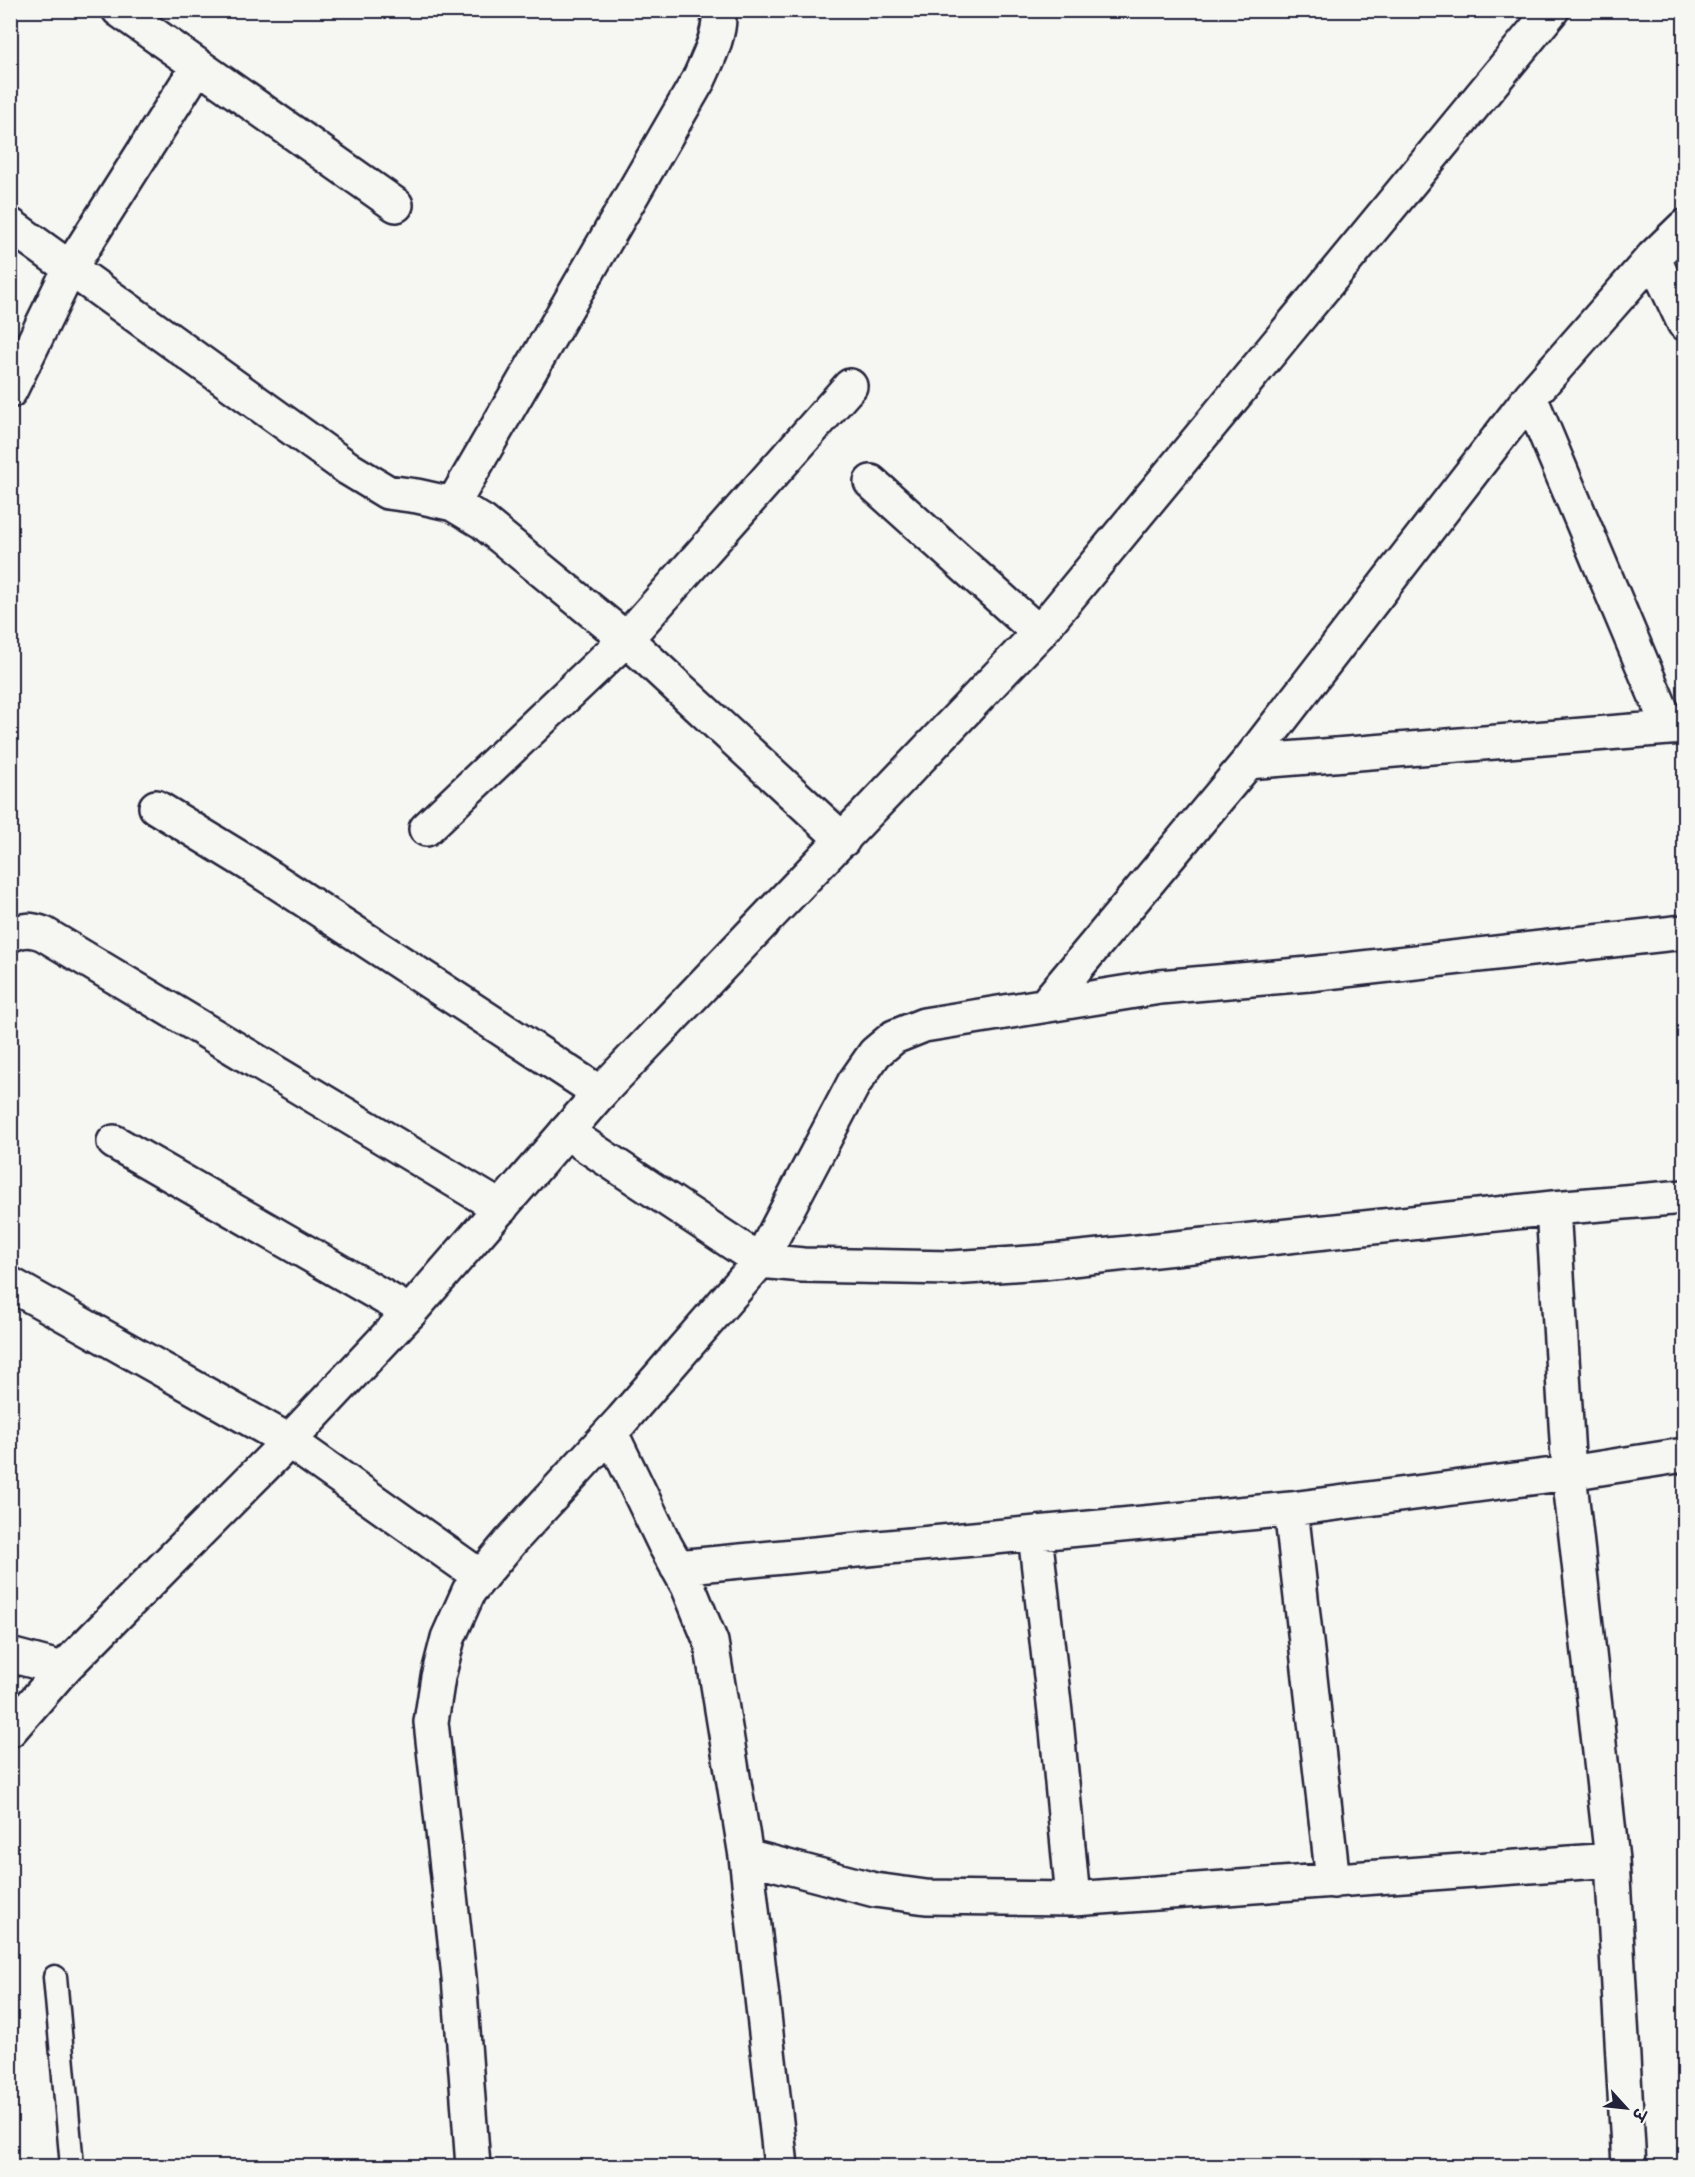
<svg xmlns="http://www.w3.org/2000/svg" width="1695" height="2177" viewBox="0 0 1695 2177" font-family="'Shantell Sans','Playpen Sans Deva',sans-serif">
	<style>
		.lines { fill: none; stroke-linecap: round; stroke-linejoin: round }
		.lane-casing { stroke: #22223b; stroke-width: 27 }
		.street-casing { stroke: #22223b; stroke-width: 38 }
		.secondary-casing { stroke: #22223b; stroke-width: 38 }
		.lane { stroke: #f6f6f2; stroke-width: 22 }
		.street { stroke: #f6f6f2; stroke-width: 33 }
		.secondary { stroke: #f6f6f2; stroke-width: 33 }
	</style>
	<rect width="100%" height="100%" fill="#f6f6f2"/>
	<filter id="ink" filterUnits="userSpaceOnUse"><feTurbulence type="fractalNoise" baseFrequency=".0167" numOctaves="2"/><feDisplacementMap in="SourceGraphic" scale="12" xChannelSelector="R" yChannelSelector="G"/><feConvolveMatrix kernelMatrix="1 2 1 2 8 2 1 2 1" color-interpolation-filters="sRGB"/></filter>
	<g filter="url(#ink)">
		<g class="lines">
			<defs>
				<path id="lane" d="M 55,1977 L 72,2166"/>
				<path id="street" d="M 119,10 L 396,205
					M 10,225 L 349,469 L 387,492 L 417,496 L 453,504 L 483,522 L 626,639 L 843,840
					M 1653,257 L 1684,323
					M 10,391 L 70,268 L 198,66
					M 1530,397 L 1669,728 L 1684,727
					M 871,482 L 1039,633
					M 453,504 L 699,79 C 707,61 723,30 718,10
					M 1248,762 L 1669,728
					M 156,807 L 251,865 L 600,1093
					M 426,829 L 626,639 L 850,386
					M 10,935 C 23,929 31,929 44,934 L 501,1208
					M 1045,1005 L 1248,762 L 1530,397 L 1653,257 L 1684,227
					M 566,1132 L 760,1261 L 803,1265 L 951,1268 L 1043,1262 L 1553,1208
					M 114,1142 L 410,1312
					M 10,1284 L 289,1441 L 481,1577
					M 611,1433 L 665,1545 L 688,1586 L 711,1642 L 746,1856 L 781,2166
					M 1291,1509 L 1333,1881
					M 677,1567 L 1291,1509 L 1569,1473 L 1684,1455
					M 10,1655 L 63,1669
					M 746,1856 L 875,1890 L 926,1897 L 1073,1899 L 1057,1730 L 1035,1534
					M 1073,1899 L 1612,1860
					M 473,2166 L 459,1977 L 431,1722 L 438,1677 L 448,1638 L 469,1591 L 511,1541 L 622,1420 L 760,1261 L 854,1083 L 875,1053 L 894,1037 L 924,1025 L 1160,987 L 1309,974 L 1684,932
					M 1629,2166 L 1612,1860 L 1569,1473 L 1553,1208 L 1684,1197"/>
				<path id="secondary" d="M 10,1730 L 63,1669 L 289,1441 L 410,1312 L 600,1093 L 1039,633 L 1552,10"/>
			</defs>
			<use href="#lane" class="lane-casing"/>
			<use href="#street" class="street-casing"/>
			<use href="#secondary" class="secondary-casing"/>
			<use href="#lane" class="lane"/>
			<use href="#street" class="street"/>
			<use href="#secondary" class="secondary"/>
		</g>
	</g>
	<rect width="1695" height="2177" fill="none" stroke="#f6f6f2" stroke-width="36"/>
	<rect x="18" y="18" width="1659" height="2141" fill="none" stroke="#22223b" stroke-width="2" filter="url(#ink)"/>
	<g transform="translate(1626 2108) rotate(117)" stroke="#f6f6f2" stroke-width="4.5" paint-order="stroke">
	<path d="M0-4.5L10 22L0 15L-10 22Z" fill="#22223b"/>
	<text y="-9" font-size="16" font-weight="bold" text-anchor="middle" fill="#22223b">उ</text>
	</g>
</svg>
